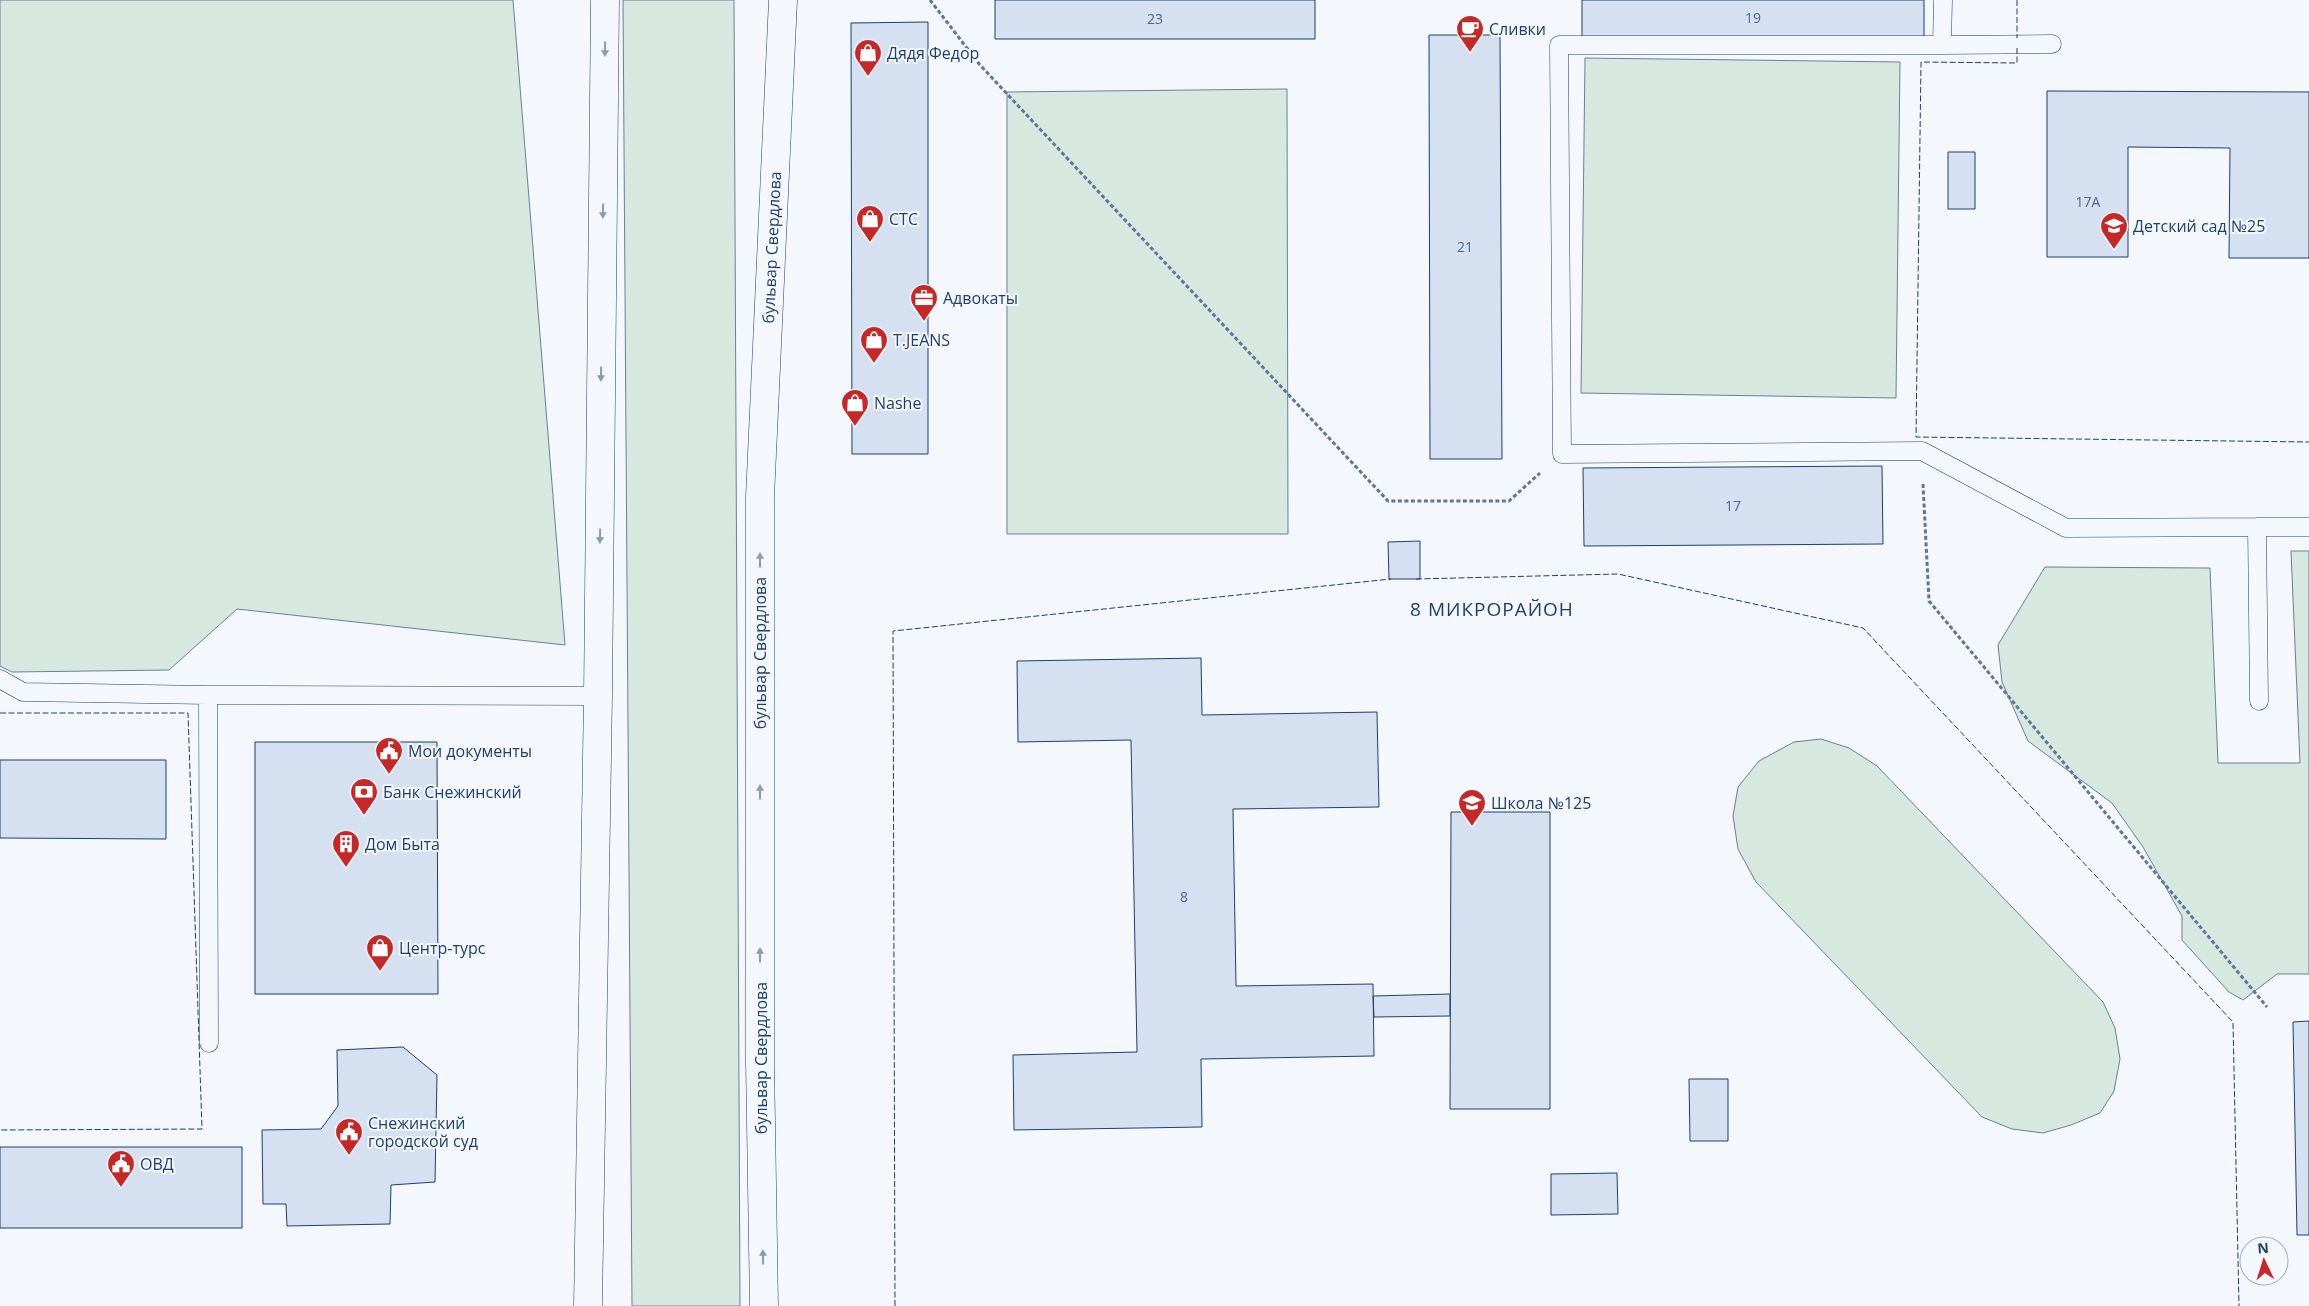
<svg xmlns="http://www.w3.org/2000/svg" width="2309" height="1306" viewBox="0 0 2309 1306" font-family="'Open Sans',sans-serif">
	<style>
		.green { fill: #d7e8df; stroke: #687fa3 }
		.building { fill: #d5e0f0; stroke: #1d3f73 }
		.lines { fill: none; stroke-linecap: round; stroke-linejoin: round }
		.lane-casing { stroke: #1d3f73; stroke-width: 19 }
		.secondary-casing { stroke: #1d3f73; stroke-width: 29 }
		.path { stroke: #5e769c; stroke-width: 3; stroke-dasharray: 4 2.5; stroke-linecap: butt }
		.lane { stroke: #f4f7fb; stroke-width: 18 }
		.secondary { stroke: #f4f7fb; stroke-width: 28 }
		.fence { stroke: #1d3f73; stroke-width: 1; stroke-dasharray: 6 2.5; stroke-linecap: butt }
		.oneway { fill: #889bb7 }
		.labels { text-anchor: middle; stroke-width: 4; stroke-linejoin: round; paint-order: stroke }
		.number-label { font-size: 14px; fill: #4b6792 }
		.poi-label { font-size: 16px; fill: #1d3f73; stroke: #f4f7fb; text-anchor: start }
		.street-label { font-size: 16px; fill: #1d3f73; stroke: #f4f7fb }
		.quarter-label { font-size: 19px; letter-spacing: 1px; fill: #1d3f73; stroke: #f4f7fb }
	</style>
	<rect width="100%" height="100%" fill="#f4f7fb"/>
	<path class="green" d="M 0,0 L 513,0 L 565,645 L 237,609 L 169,670 L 12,672 L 0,666 Z
		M 623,0 L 734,0 L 740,1306 L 632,1306 Z
		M 1585,58 L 1900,62 L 1896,398 L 1581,393 Z
		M 1287,89 L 1288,534 L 1007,534 L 1007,92 Z
		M 2291,551 L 2309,551 L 2309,974 L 2277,974 L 2243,1000 L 2229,992 L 2182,940 L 2182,916 L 2143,847 L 2112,803 L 2028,741 L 2002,682 L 1998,645 L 2045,567 L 2210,568 L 2218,763 L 2300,763 Z
		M 1821,739 L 1849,748 L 1877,766 L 2103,1002 L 2115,1028 L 2120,1059 L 2114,1091 L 2100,1113 L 2071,1125 L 2043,1133 L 2012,1129 L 1982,1117 L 1756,882 L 1738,849 L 1733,816 L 1738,787 L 1759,761 L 1794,742 Z"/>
	<path class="building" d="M 995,0 L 1315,0 L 1315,39 L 995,39 Z
		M 1582,0 L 1924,0 L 1924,37 L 1582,37 Z
		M 928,22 L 928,454 L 852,454 L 851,23 Z
		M 1429,35 L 1500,35 L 1502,459 L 1430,459 Z
		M 2047,91 L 2309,92 L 2309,258 L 2229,258 L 2230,148 L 2128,147 L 2128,257 L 2047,257 Z
		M 1948,152 L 1975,152 L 1975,209 L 1948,209 Z
		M 1882,466 L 1883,544 L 1584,546 L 1583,468 Z
		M 1420,541 L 1420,579 L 1389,579 L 1388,542 Z
		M 1201,658 L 1202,715 L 1377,712 L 1379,807 L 1233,809 L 1236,986 L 1373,984 L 1374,1056 L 1201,1059 L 1202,1127 L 1014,1130 L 1013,1055 L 1137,1052 L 1131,740 L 1018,742 L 1017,661 Z
		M 255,742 L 437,742 L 438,994 L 255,994 Z
		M 0,760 L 166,760 L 166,839 L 0,838 Z
		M 1451,812 L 1550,812 L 1550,1109 L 1450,1109 Z
		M 1450,994 L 1450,1016 L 1374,1017 L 1373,996 Z
		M 2309,1021 L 2309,1235 L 2297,1235 L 2293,1022 Z
		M 403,1047 L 437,1075 L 435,1182 L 391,1185 L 390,1224 L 287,1226 L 286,1204 L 263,1204 L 262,1130 L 321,1129 L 338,1106 L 337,1050 Z
		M 1689,1079 L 1728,1079 L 1728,1141 L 1690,1141 Z
		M 0,1147 L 242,1147 L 242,1228 L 0,1228 Z
		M 1617,1173 L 1618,1214 L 1551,1215 L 1551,1174 Z"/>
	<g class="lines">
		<defs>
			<path id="lane" d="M 1943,0 L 1942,45 L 1559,45 L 1562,454 L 1922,451 L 2066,528 L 2257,527
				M 1942,45 L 2052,44
				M 0,679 L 23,692 L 208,695 L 598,696
				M 208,695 L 209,1043
				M 2259,701 L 2257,527 L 2309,527"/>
			<g id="secondary">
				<path d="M 588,1306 L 598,696 L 605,0"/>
				<path id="s1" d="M 764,1306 L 760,1062 L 760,497 L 783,0"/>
			</g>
		</defs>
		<use href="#lane" class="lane-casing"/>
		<use href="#secondary" class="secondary-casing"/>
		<path class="path" d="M 930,0 L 980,65 L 1388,501 L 1509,501 L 1540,473
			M 1923,484 L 1929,601 L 2267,1007"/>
		<use href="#lane" class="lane"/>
		<use href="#secondary" class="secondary"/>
		<path class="fence" d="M 2017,0 L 2017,38
			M 2017,48 L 2017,63 L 1921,62 L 1916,437 L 2309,442
			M 1416,579 L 1618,574 L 1863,628 L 2233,1022 L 2239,1306
			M 0,713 L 188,713 L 202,1129 L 0,1130
			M 895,1306 L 893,631 L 1391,579"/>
	</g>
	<defs><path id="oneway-solid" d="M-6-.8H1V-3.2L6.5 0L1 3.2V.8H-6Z" transform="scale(1.25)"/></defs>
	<g class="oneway">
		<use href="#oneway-solid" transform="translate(605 49) rotate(91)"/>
		<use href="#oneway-solid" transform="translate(603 211) rotate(91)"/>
		<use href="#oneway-solid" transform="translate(601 374) rotate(91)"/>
		<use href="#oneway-solid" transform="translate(600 536) rotate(91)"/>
		<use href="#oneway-solid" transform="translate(760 560) rotate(-90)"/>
		<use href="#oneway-solid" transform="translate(760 792) rotate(-90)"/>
		<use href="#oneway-solid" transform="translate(760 955) rotate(-90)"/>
		<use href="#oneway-solid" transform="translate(763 1257) rotate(-91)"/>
	</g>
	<defs>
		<symbol id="cafe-pin" viewBox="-11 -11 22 30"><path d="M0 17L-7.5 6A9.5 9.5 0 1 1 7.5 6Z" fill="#c62828" stroke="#f4f7fb"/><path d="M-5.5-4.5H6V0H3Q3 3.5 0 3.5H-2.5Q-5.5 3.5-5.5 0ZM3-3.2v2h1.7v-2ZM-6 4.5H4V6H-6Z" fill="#fff"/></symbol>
		<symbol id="shop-pin" viewBox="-11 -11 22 30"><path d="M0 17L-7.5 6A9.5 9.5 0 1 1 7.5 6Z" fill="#c62828" stroke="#f4f7fb"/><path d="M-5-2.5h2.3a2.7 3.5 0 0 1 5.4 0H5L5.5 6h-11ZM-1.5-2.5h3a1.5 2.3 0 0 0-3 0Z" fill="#fff"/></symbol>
		<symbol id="school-pin" viewBox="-11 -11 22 30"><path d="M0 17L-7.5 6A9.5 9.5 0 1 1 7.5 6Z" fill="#c62828" stroke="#f4f7fb"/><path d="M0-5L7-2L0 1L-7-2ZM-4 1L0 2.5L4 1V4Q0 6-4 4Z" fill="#fff"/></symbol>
		<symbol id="office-pin" viewBox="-11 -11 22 30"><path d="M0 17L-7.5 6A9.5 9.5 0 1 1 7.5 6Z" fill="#c62828" stroke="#f4f7fb"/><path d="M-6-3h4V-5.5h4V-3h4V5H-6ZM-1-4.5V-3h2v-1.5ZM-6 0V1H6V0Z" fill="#fff"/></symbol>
		<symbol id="civic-pin" viewBox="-11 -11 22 30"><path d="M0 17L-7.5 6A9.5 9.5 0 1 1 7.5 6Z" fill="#c62828" stroke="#f4f7fb"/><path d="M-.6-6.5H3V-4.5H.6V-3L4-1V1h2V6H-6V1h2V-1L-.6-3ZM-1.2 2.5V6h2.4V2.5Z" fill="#fff"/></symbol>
		<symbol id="bank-pin" viewBox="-11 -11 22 30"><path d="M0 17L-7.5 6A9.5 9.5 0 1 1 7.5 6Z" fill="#c62828" stroke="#f4f7fb"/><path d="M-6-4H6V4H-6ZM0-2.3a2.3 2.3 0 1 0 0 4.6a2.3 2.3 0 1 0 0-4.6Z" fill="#fff"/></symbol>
		<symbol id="building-pin" viewBox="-11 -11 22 30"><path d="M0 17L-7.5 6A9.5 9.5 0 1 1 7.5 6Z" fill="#c62828" stroke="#f4f7fb"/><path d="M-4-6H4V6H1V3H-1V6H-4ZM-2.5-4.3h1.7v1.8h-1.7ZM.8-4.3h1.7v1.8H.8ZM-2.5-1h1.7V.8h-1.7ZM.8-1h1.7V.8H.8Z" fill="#fff"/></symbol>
	</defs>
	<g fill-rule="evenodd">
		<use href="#cafe-pin" x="1454" y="13" width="32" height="43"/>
		<use href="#shop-pin" x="852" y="37" width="32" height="43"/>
		<use href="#shop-pin" x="854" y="203" width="32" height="43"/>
		<use href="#school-pin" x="2098" y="210" width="32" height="43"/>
		<use href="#office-pin" x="908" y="282" width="32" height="43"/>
		<use href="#shop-pin" x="858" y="324" width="32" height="43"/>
		<use href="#shop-pin" x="839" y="387" width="32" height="43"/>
		<use href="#civic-pin" x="373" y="735" width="32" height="43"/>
		<use href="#bank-pin" x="348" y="776" width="32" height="43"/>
		<use href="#school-pin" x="1456" y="787" width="32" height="43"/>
		<use href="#building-pin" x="330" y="828" width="32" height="43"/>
		<use href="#shop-pin" x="364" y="932" width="32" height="43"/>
		<use href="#civic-pin" x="333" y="1116" width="32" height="43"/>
		<use href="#civic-pin" x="105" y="1148" width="32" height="43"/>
	</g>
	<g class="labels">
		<g class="number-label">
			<text x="1753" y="23">19</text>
			<text x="1155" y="24">23</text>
			<text x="2088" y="207">17А</text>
			<text x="1465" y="252">21</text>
			<text x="1733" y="511">17</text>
			<text x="1184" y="902">8</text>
		</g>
		<g class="poi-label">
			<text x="1489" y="35">Сливки</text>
			<text x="887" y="59">Дядя Федор</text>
			<text x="889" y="225">СТС</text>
			<text x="2133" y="232">Детский сад №25</text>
			<text x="943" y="304">Адвокаты</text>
			<text x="893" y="346">T.JEANS</text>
			<text x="874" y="409">Nashe</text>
			<text x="408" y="757">Мои документы</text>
			<text x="383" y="798">Банк Снежинский</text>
			<text x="1491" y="809">Школа №125</text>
			<text x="365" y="850">Дом Быта</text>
			<text x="399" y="954">Центр-турс</text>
			<text x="368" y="1129">Снежинский<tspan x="368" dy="18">городской суд</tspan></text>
			<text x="140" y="1170">ОВД</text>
		</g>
		<g class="street-label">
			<text dy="6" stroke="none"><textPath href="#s1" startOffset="1059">бульвар Свердлова</textPath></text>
			<text transform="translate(760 653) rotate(-90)" y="6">бульвар Свердлова</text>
			<text transform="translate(761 1058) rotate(-90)" y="6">бульвар Свердлова</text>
		</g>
		<g class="quarter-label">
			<text x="1492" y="616">8 МИКРОРАЙОН</text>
		</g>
	</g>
	<g transform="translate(2264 1261) rotate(356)"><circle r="24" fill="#f4f7fb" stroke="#9eadc5"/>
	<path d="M0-4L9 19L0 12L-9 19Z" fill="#c62828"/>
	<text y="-8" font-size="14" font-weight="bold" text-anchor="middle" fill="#1d3f73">N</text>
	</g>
</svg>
